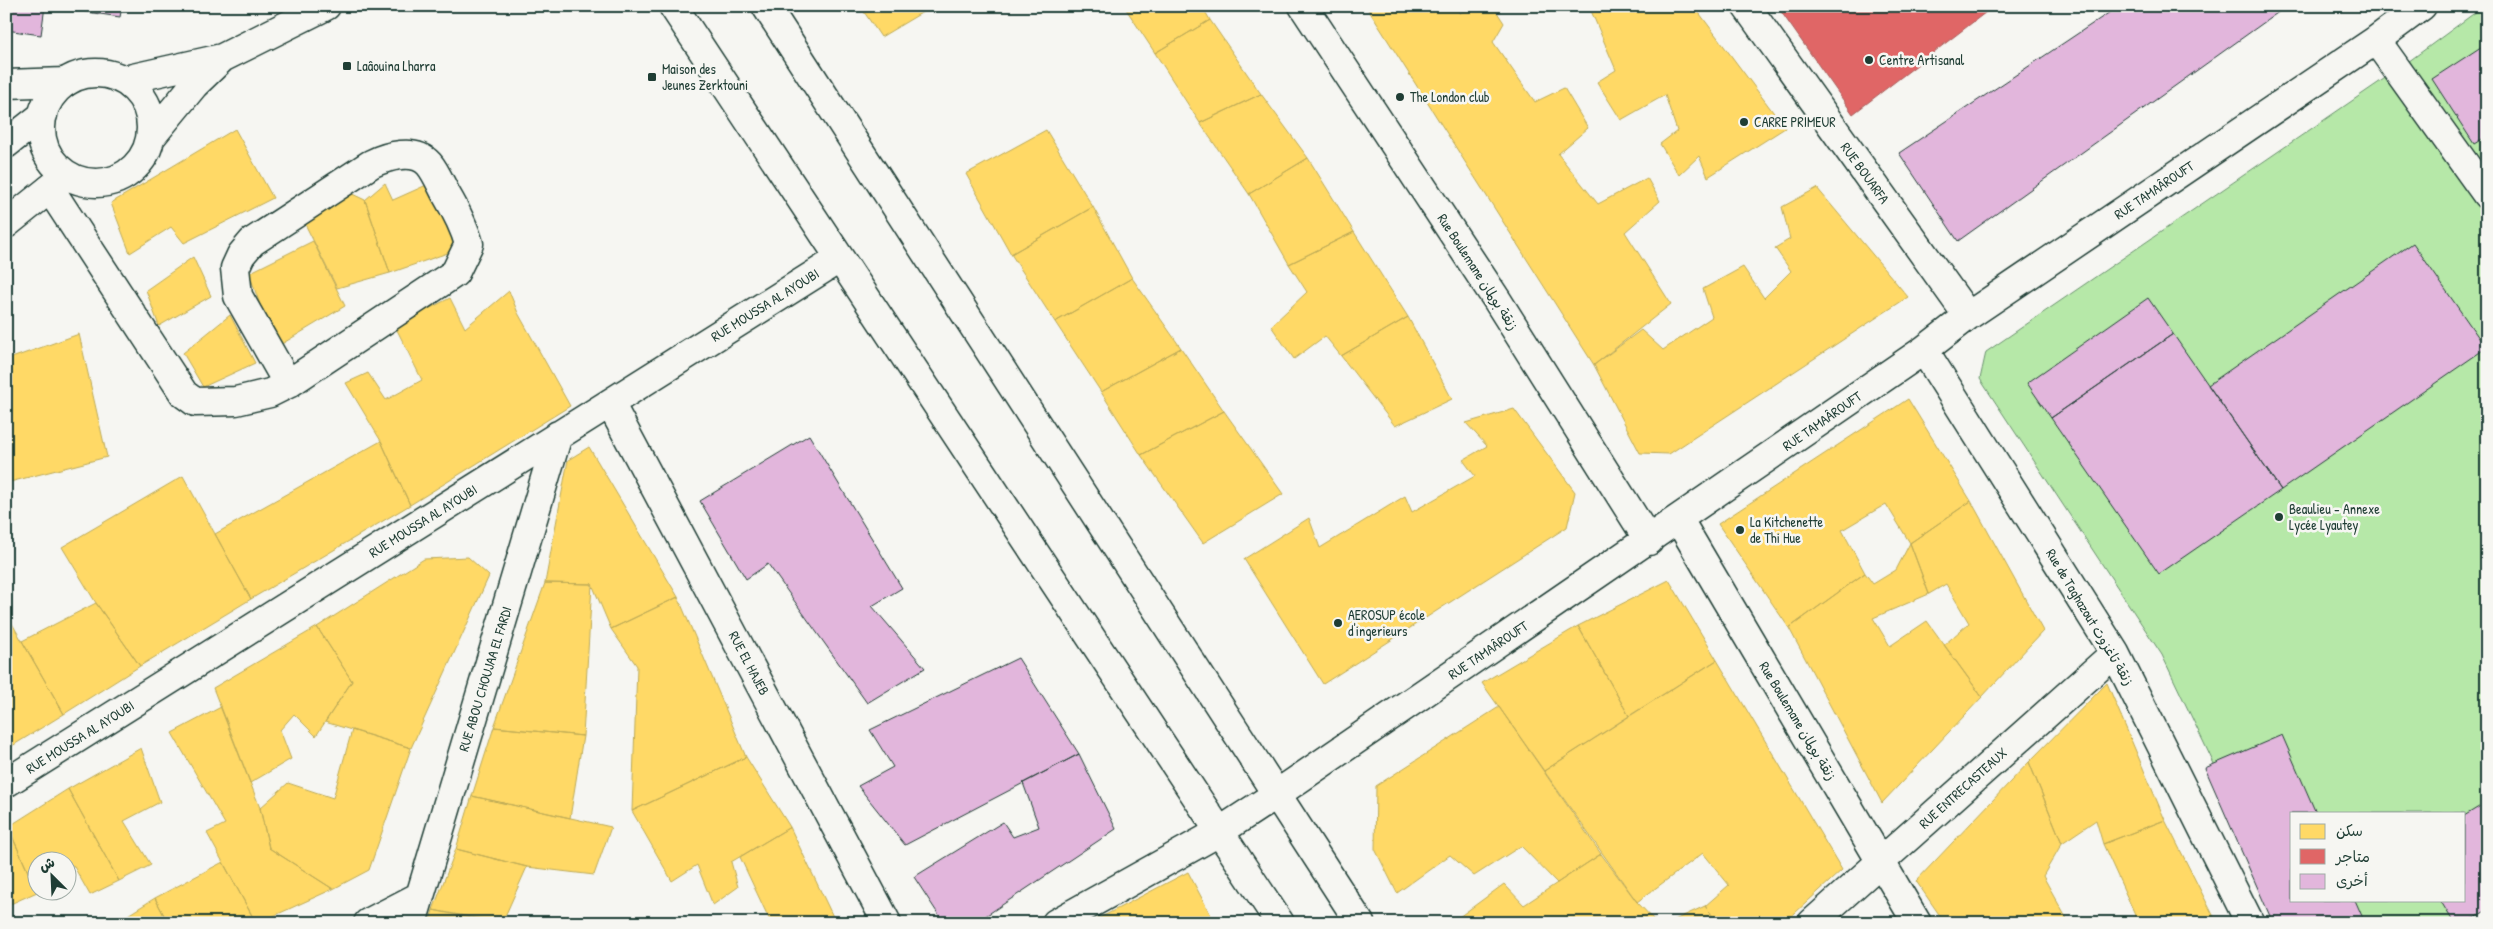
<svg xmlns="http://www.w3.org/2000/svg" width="2493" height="929" viewBox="0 0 2493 929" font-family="'Patrick Hand','Playpen Sans Arabic',sans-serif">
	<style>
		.pitch { fill: #b6e8a8; stroke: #6a926e; fill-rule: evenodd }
		.homes { fill: #ffd966; stroke: #bcaa57 }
		.shops { fill: #e06666; stroke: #a65a57 }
		.building { fill: #e2b6dc; stroke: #1f3d34 }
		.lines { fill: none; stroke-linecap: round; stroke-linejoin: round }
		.minor-casing { stroke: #1f3d34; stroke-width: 31 }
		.major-casing { stroke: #1f3d34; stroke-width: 31 }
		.minor { stroke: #f6f6f2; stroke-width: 28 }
		.major { stroke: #f6f6f2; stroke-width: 28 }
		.poi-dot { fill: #1f3d34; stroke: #f6f6f2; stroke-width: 2 }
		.labels { text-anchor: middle; stroke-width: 5; stroke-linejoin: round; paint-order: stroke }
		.poi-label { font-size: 14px; fill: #1f3d34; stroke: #f6f6f2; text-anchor: start }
		.street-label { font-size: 14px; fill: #1f3d34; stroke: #f6f6f2 }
	</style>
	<rect width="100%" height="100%" fill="#f6f6f2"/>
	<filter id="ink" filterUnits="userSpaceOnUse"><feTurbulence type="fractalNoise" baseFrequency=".02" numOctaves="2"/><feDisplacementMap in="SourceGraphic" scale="10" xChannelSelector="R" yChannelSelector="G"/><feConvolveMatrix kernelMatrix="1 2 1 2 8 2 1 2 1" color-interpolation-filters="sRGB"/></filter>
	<g filter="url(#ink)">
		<path class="pitch" d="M 2484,6 L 2487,6 L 2487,908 L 2464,923 L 2290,923 L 2162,655 L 1980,379 L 1986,352 L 2397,70 ZM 2292,813 L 2464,813 L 2464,900 L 2292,900 Z"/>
		<path class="homes" d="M 860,6 L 933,6 L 881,37 Z
			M 1124,6 L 1202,6 L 1210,20 L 1155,53 Z
			M 1366,6 L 1456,6 L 1459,13 L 1477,6 L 1493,6 L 1504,23 L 1493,42 L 1535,102 L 1564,88 L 1588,128 L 1558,154 L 1598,204 L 1647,178 L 1660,201 L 1625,232 L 1671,304 L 1594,365 Z
			M 1589,6 L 1694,6 L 1785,128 L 1708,177 L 1699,156 L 1679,175 L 1660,144 L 1677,131 L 1665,95 L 1621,120 L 1597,82 L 1616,70 Z
			M 1210,20 L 1261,94 L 1200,123 L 1155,53 Z
			M 1261,94 L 1308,158 L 1249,194 L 1200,123 Z
			M 235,129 L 273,198 L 184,243 L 171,227 L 130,253 L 111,203 Z
			M 1046,130 L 1093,207 L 1011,254 L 966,174 Z
			M 1308,158 L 1354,232 L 1289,264 L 1249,194 Z
			M 385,183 L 393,200 L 431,183 L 459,249 L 390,273 L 365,200 Z
			M 1817,188 L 1908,297 L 1669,454 L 1640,453 L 1594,365 L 1641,330 L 1663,350 L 1712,317 L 1703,289 L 1743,267 L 1764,298 L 1791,271 L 1775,248 L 1790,239 L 1782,207 Z
			M 346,191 L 365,200 L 390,273 L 337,288 L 301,216 Z
			M 1093,207 L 1132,278 L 1055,322 L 1011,254 Z
			M 1354,232 L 1408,317 L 1341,356 L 1325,336 L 1294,359 L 1271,326 L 1307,292 L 1289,264 Z
			M 313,241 L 345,306 L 275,348 L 249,273 Z
			M 193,257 L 211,296 L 159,326 L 146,290 Z
			M 1132,278 L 1181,348 L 1101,392 L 1055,322 Z
			M 509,291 L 518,313 L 570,406 L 410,505 L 381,441 L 346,383 L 368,373 L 386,400 L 422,380 L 395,326 L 450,298 L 465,328 Z
			M 230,315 L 255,363 L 203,387 L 183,353 Z
			M 1408,317 L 1452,399 L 1395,426 L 1341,356 Z
			M 79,334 L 107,457 L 6,483 L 6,360 Z
			M 1181,348 L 1224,411 L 1141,455 L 1101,392 Z
			M 1908,399 L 1971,501 L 1910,543 L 1886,504 L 1842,530 L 1865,573 L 1789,628 L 1718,524 Z
			M 1514,409 L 1575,492 L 1567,527 L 1323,684 L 1244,559 L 1309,518 L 1320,548 L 1405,496 L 1412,512 L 1475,476 L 1463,460 L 1487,446 L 1466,423 Z
			M 1224,411 L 1283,494 L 1203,543 L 1141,455 Z
			M 381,441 L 410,505 L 251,599 L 215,534 Z
			M 589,447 L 678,597 L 611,629 L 592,584 L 545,583 L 568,460 Z
			M 183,476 L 251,599 L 140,666 L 96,603 L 62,547 Z
			M 1971,501 L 2043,631 L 1982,697 L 1944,645 L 1969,623 L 1946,584 L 1929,594 L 1910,543 Z
			M 1910,543 L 1929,594 L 1873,618 L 1890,646 L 1927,621 L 1982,697 L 1882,803 L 1789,628 L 1865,573 L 1873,584 L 1896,570 Z
			M 468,557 L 489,576 L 411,748 L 325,722 L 352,681 L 317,627 L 424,559 Z
			M 1669,580 L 1717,660 L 1629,716 L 1578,626 Z
			M 545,583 L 592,584 L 583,736 L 494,727 Z
			M 678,597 L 746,757 L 632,811 L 637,666 L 611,629 Z
			M 96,603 L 140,666 L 64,714 L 22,641 Z
			M 10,620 L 64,714 L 12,746 L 6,737 L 6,623 Z
			M 1578,626 L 1629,716 L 1544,771 L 1482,683 Z
			M 317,627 L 352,681 L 316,736 L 294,714 L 280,730 L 291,759 L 250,783 L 213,688 Z
			M 1717,660 L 1842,870 L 1784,923 L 1718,923 L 1705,906 L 1729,885 L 1703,853 L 1637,902 L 1544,771 Z
			M 2107,683 L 2165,820 L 2103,844 L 2096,820 L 2062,843 L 2029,762 Z
			M 221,707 L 260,808 L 269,848 L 333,889 L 258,923 L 256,923 L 207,833 L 225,824 L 172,733 Z
			M 1499,707 L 1601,854 L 1557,883 L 1521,846 L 1474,876 L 1450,855 L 1397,893 L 1375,849 L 1376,786 Z
			M 494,727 L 583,736 L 570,818 L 472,796 Z
			M 352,730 L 411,748 L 369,870 L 333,889 L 269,848 L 260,808 L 288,783 L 333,798 Z
			M 6,737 L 12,746 L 6,750 Z
			M 141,748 L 160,802 L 124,821 L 151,865 L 119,881 L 68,789 Z
			M 746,757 L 790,827 L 731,862 L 738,887 L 713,905 L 697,865 L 672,881 L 632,811 Z
			M 2029,762 L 2062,843 L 2043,876 L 2069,923 L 1945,923 L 1916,881 Z
			M 68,789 L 119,881 L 90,895 L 73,865 L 68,869 L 68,862 L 38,862 L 37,892 L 8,827 Z
			M 472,796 L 611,827 L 594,875 L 527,867 L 456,849 Z
			M 2165,820 L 2217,923 L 2139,923 L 2103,844 Z
			M 8,827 L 37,892 L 6,906 L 6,828 Z
			M 790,827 L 836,923 L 771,923 L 740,857 Z
			M 456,849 L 527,867 L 502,923 L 433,910 Z
			M 1601,854 L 1637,902 L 1657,923 L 1451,923 L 1504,884 L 1524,905 Z
			M 223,862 L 256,923 L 168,923 L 155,898 Z
			M 1188,872 L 1215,923 L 1090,923 Z
			M 155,898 L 168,923 L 115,923 Z
			M 1705,906 L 1718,923 L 1668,923 Z
			M 433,910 L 494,923 L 429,923 Z"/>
		<path class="shops" d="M 1777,6 L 1994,6 L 1853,114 Z"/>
		<path class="building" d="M 6,6 L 45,6 L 41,35 L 6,30 Z
			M 47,6 L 122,6 L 120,17 Z
			M 2119,6 L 2287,6 L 1958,241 L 1899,153 Z
			M 2487,43 L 2487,136 L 2474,144 L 2432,79 Z
			M 2413,243 L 2486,348 L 2281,490 L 2208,385 Z
			M 2148,298 L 2173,334 L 2051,418 L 2027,383 Z
			M 2173,334 L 2281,490 L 2159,574 L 2051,418 Z
			M 809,435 L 902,588 L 872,606 L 925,668 L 867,703 L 768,564 L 746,579 L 700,501 Z
			M 1018,658 L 1079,754 L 905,845 L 858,786 L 893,767 L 870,730 Z
			M 2282,735 L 2316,813 L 2292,813 L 2292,900 L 2355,900 L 2365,923 L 2273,923 L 2205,768 Z
			M 1079,754 L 1116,829 L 975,923 L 944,923 L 914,877 L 1003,822 L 1013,837 L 1039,827 L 1023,783 Z
			M 2487,802 L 2487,910 L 2466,923 L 2454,923 L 2440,900 L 2464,900 L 2464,816 Z"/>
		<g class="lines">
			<defs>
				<path id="minor" d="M 1303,6 L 1497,300 L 1649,541
					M 1746,6 L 1968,316
					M 2376,40 L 2487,195
					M 6,84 L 66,82
					M 50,189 L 184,394 L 195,402 L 236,401 L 270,393 L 288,384 L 455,273 L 469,244 C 464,226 456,211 446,194 C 441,185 436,172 429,164 C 415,148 387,156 371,164 L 252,242 L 241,255 L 235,268 L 238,296 L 288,384
					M 1924,350 L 2115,653 L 2250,923
					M 610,403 L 887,923
					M 1679,520 L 1917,923
					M 6,783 L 839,259
					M 368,923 L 420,896
					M 412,923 L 558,435
					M 1056,923 L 1219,832 L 1277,794 L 1924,350 L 1968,316 L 2376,40 L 2422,6
					M 1812,923 L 2115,653"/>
				<path id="major" d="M 673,6 L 1280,923
					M 766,6 L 1360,923
					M41 128a55 55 0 1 1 110 0a55 55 0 1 1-110 0Z
					M 124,80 L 222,58 L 326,6
					M 152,136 L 194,85 L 221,59
					M 6,144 L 43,115
					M 6,224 L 67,175"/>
			</defs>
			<use href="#minor" class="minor-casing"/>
			<use href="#major" class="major-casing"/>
			<use href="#minor" class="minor"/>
			<use href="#major" class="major"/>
		</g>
	</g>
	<g class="poi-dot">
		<circle cx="1869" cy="60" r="5"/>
		<rect x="342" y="61" width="10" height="10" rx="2.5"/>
		<rect x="647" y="72" width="10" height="10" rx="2.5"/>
		<circle cx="1400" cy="97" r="5"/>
		<circle cx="1744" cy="122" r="5"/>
		<circle cx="2279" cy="517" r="5"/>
		<circle cx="1740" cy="530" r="5"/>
		<circle cx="1338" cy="623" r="5"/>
	</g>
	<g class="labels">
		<g class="poi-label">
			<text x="1879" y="65">Centre Artisanal</text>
			<text x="357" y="71">Laâouina Lharra</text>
			<text x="662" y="74">Maison des<tspan x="662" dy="16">Jeunes Zerktouni</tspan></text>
			<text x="1410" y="102">The London club</text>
			<text x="1754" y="127">CARRE PRIMEUR</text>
			<text x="2289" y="514">Beaulieu - Annexe<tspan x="2289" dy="16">Lycée Lyautey</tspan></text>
			<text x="1750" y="527">La Kitchenette<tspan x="1750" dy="16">de Thi Hue</tspan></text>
			<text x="1348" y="620">AEROSUP école<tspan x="1348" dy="16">d'ingerieurs</tspan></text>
		</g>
		<g class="street-label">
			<text transform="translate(1865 173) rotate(54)" y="5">RUE BOUARFA</text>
			<text transform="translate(2154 190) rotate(-34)" y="5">RUE TAMAÂROUFT</text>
			<text transform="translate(1478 272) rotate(57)" y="5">Rue Boulemane زنقة بولمان</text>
			<text transform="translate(765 305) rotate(-32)" y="5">RUE MOUSSA AL AYOUBI</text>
			<text transform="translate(1822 421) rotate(-35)" y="5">RUE TAMAÂROUFT</text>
			<text transform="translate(423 521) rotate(-32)" y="5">RUE MOUSSA AL AYOUBI</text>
			<text transform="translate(2090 617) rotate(59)" y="5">Rue de Taghazout زنقة تاغزوت</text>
			<text transform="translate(1488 650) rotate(-34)" y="5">RUE TAMAÂROUFT</text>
			<text transform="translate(749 663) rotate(62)" y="5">RUE EL HAJEB</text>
			<text transform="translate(485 679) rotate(-73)" y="5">RUE ABOU CHOUJAA EL FARDI</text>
			<text transform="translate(1798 721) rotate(59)" y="5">Rue Boulemane زنقة بولمان</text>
			<text transform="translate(80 737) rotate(-32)" y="5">RUE MOUSSA AL AYOUBI</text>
			<text transform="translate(1963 788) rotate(-42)" y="5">RUE ENTRECASTEAUX</text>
		</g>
	</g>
	<rect width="2493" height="929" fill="none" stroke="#f6f6f2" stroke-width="25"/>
	<rect x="12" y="12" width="2468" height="904" fill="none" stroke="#1f3d34" stroke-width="2" filter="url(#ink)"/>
	<rect x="2290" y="812" width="175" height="90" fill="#f6f6f2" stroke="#a0aca6"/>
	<rect x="2300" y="824" width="25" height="15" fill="#ffd966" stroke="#a0aca6"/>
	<text x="2336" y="836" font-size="15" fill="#1f3d34">سكن</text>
	<rect x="2300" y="849" width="25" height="15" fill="#e06666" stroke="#a0aca6"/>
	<text x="2336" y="862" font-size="15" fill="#1f3d34">متاجر</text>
	<rect x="2300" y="874" width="25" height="15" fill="#e2b6dc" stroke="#a0aca6"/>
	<text x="2336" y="886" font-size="15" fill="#1f3d34">أخرى</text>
	<g transform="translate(52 876) rotate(336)"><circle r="24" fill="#f6f6f2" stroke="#a0aca6"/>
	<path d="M0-4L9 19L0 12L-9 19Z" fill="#1f3d34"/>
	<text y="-8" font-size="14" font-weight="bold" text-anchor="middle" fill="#1f3d34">ش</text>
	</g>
</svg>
